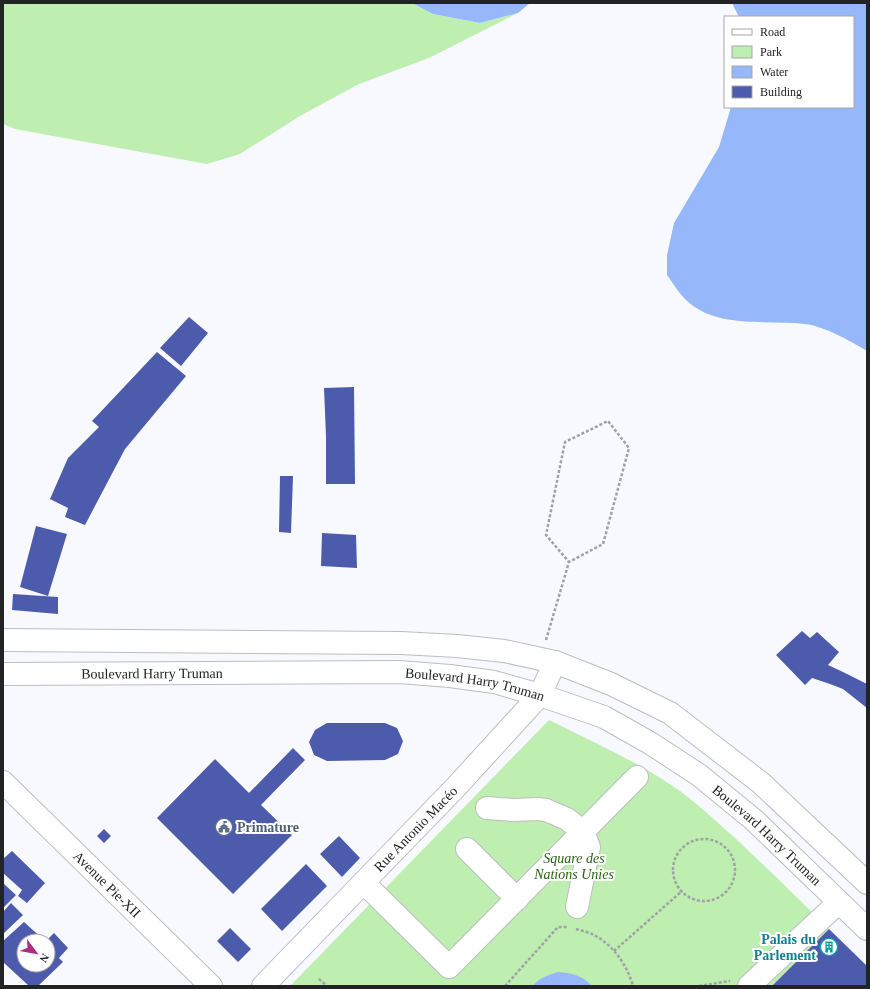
<svg xmlns="http://www.w3.org/2000/svg" width="870" height="989" viewBox="0 0 870 989" font-family="Georgia,serif">
	<style>
		.green { fill: #beeeb0 }
		.water { fill: #97b7fb }
		.building { fill: #4d5bac }
		.lines { fill: none; stroke-linecap: round; stroke-linejoin: round }
		.minor-casing { stroke: #bcbdc1; stroke-width: 24 }
		.major-casing { stroke: #bcbdc1; stroke-width: 24 }
		.path { stroke: #a0a1a5; stroke-width: 2.5; stroke-dasharray: 3 2; stroke-linecap: butt }
		.minor { stroke: #fff; stroke-width: 22 }
		.major { stroke: #fff; stroke-width: 22 }
		.labels { text-anchor: middle; stroke-width: 4; stroke-linejoin: round; paint-order: stroke }
		.street-label { font-size: 14px; fill: #222325; stroke: #fff }
		.service-label { font-size: 14px; font-weight: bold; fill: #4e5e75; stroke: #fff; text-anchor: start }
		.park-label { font-size: 14px; font-style: italic; fill: #286312; stroke: #fff }
		.culture-label { font-size: 14px; font-weight: bold; fill: #0d838f; stroke: #fff; text-anchor: end }
	</style>
	<rect width="100%" height="100%" fill="#f8f9fe"/>
	<path class="green" d="M 3,3 L 412,3 L 433,14 L 480,23 L 518,13 L 429,58 L 359,84 L 300,116 L 240,154 L 207,164 L 15,129 L 3,124 Z
		M 549,720 C 593,742 639,762 680,791 C 699,805 717,822 735,838 C 767,868 798,898 829,929 L 772,986 L 290,986 Z"/>
	<path class="water" d="M 412,3 L 530,3 L 518,13 L 480,23 L 433,14 Z
		M 732,3 L 867,3 L 867,351 C 850,341 824,326 805,324 C 767,319 716,330 685,299 C 678,292 673,283 667,275 L 667,255 L 674,223 L 719,147 L 731,107 L 853,107 L 853,17 L 739,17 Z
		M 558,972 C 571,973 582,975 592,986 L 533,986 C 539,978 548,975 558,972 Z"/>
	<path class="building" d="M 189,317 L 208,333 L 181,366 L 160,348 Z
		M 157,352 L 186,376 L 125,449 L 85,525 L 65,517 L 68,508 L 50,499 L 68,458 L 99,427 L 92,421 Z
		M 354,387 L 355,484 L 326,484 L 326,436 L 324,388 Z
		M 280,476 L 293,476 L 291,533 L 279,532 Z
		M 36,526 L 67,534 L 48,596 L 20,587 Z
		M 322,533 L 356,535 L 357,568 L 321,566 Z
		M 13,594 L 58,597 L 58,614 L 12,610 Z
		M 802,631 L 810,638 L 817,632 L 839,652 L 828,665 L 843,672 L 867,684 L 867,708 L 843,689 L 830,684 L 812,678 L 805,685 L 776,655 Z
		M 327,723 L 385,723 L 397,728 L 403,741 L 398,754 L 385,760 L 327,761 L 314,755 L 309,742 L 315,730 Z
		M 293,748 L 305,760 L 261,805 L 292,835 L 233,894 L 157,818 L 215,759 L 249,793 Z
		M 104,829 L 111,836 L 104,843 L 97,836 Z
		M 339,836 L 360,858 L 342,877 L 320,854 Z
		M 12,851 L 45,883 L 27,903 L 18,896 L 22,890 L 3,873 L 3,859 Z
		M 306,864 L 327,886 L 282,931 L 261,909 Z
		M 3,883 L 16,895 L 3,908 Z
		M 11,903 L 23,915 L 3,934 L 3,912 Z
		M 24,922 L 45,941 L 24,941 L 24,965 L 48,965 L 48,941 L 46,941 L 54,933 L 68,948 L 59,958 L 63,962 L 38,986 L 29,986 L 3,962 L 3,941 Z
		M 230,928 L 251,949 L 238,962 L 217,941 Z
		M 829,929 L 867,966 L 867,986 L 772,986 Z"/>
	<g class="lines">
		<defs>
			<g id="minor">
				<path id="s1" d="M 3,782 L 211,986"/>
				<path d="M 487,808 L 513,810 L 538,809 L 546,810 L 567,819 L 583,832 L 589,847 L 577,907"/>
				<path d="M 467,849 L 517,899"/>
				<path d="M 364,883 L 449,967 L 637,777"/>
				<path id="s2" d="M 263,986 L 455,788 L 540,695 L 555,662"/>
				<path d="M 749,986 L 839,902"/>
			</g>
			<g id="major">
				<path d="M 3,640 L 401,643 L 457,646 L 504,651 L 555,662 L 611,684 L 670,713 L 761,783 L 867,883"/>
				<path id="s3" d="M 3,674 L 399,672 L 450,676 L 494,682 L 540,695 L 604,717 L 650,743 L 699,775 L 754,820 L 867,929"/>
			</g>
		</defs>
		<use href="#minor" class="minor-casing"/>
		<use href="#major" class="major-casing"/>
		<path class="path" d="M 546,640 L 569,562 L 603,544 L 629,448 L 608,421 L 565,442 L 546,535 L 569,562
			M673 870a31 31 0 1 1 62 0a31 31 0 1 1-62 0Z
			M 576,929 C 582,931 589,932 594,935 C 614,946 627,965 633,986
			M 614,951 L 682,891
			M 319,979 L 327,986
			M 505,986 L 558,927 L 568,927
			M 699,986 L 730,981"/>
		<use href="#minor" class="minor"/>
		<use href="#major" class="major"/>
	</g>
	<defs>
		<symbol id="civic-ring" viewBox="-11 -11 22 22"><circle r="9.5" fill="#fff" stroke="#5c6f8a" stroke-width="1.5"/><path d="M-.6-6.5H3V-4.5H.6V-3L4-1V1h2V6H-6V1h2V-1L-.6-3ZM-1.2 2.5V6h2.4V2.5Z" fill="#5c6f8a"/></symbol>
		<symbol id="building-ring" viewBox="-11 -11 22 22"><circle r="9.5" fill="#fff" stroke="#0f9aa8" stroke-width="1.5"/><path d="M-4-6H4V6H1V3H-1V6H-4ZM-2.5-4.3h1.7v1.8h-1.7ZM.8-4.3h1.7v1.8H.8ZM-2.5-1h1.7V.8h-1.7ZM.8-1h1.7V.8H.8Z" fill="#0f9aa8"/></symbol>
	</defs>
	<g fill-rule="evenodd">
		<use href="#civic-ring" x="214" y="817" width="20" height="20"/>
		<use href="#building-ring" x="819" y="937" width="20" height="20"/>
	</g>
	<g class="labels">
		<g class="street-label">
			<text dy="5" stroke="none"><textPath href="#s3" startOffset="149">Boulevard Harry Truman</textPath></text>
			<text dy="5" stroke="none"><textPath href="#s3" startOffset="473">Boulevard Harry Truman</textPath></text>
			<text dy="5" stroke="none"><textPath href="#s2" startOffset="219">Rue Antonio Macéo</textPath></text>
			<text dy="5" stroke="none"><textPath href="#s3" startOffset="809">Boulevard Harry Truman</textPath></text>
			<text dy="5" stroke="none"><textPath href="#s1" startOffset="146">Avenue Pie-XII</textPath></text>
		</g>
		<g class="service-label">
			<text x="237" y="832">Primature</text>
		</g>
		<g class="park-label">
			<text x="574" y="863">Square des<tspan x="574" dy="16">Nations Unies</tspan></text>
		</g>
		<g class="culture-label">
			<text x="816" y="944">Palais du<tspan x="816" dy="16">Parlement</tspan></text>
		</g>
	</g>
	<rect width="870" height="989" fill="none" stroke="#222325" stroke-width="8"/>
	<rect x="724" y="16" width="130" height="92" fill="#ffffff" stroke="#a7a7a8"/>
	<rect x="732" y="29" width="20" height="6" fill="#ffffff" stroke="#a7a7a8"/>
	<text x="760" y="36" font-size="12" fill="#222325">Road</text>
	<rect x="732" y="46" width="20" height="12" fill="#beeeb0" stroke="#a7a7a8"/>
	<text x="760" y="56" font-size="12" fill="#222325">Park</text>
	<rect x="732" y="66" width="20" height="12" fill="#97b7fb" stroke="#a7a7a8"/>
	<text x="760" y="76" font-size="12" fill="#222325">Water</text>
	<rect x="732" y="86" width="20" height="12" fill="#4d5bac" stroke="#a7a7a8"/>
	<text x="760" y="96" font-size="12" fill="#222325">Building</text>
	<g transform="translate(36 953) rotate(122)"><circle r="19" fill="#ffffff" stroke="#a7a7a8"/>
	<path d="M0-3L7 15L0 10L-7 15Z" fill="#a92e81"/>
	<text y="-6" font-size="11" font-weight="bold" text-anchor="middle" fill="#222325">N</text>
	</g>
</svg>
